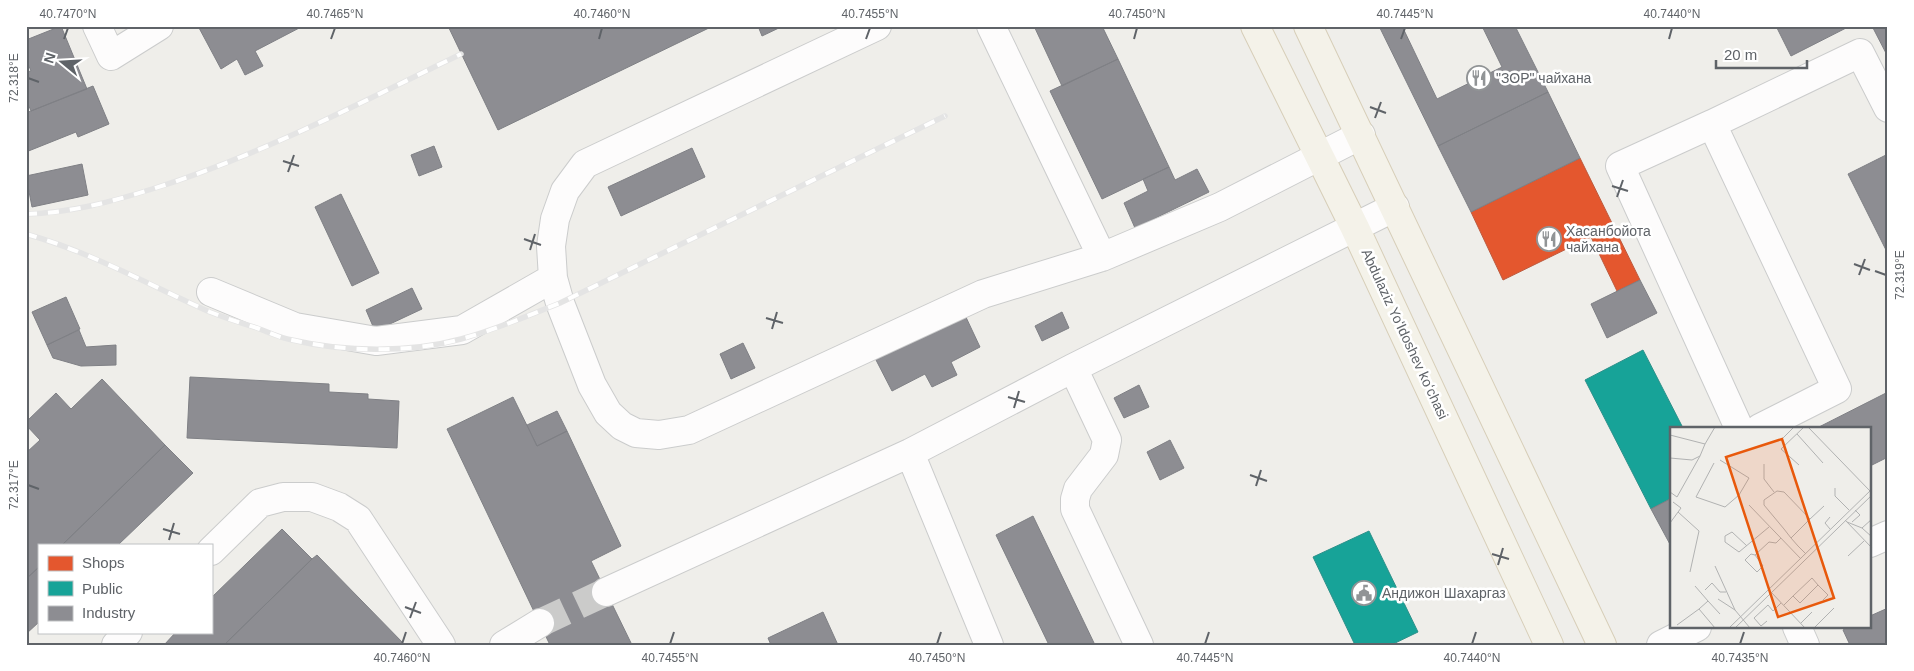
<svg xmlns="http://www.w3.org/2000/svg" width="1914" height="671" viewBox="0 0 1914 671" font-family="Helvetica,sans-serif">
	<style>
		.shops { fill: #e4572e; stroke: #bc5b3f }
		.public { fill: #17a398; stroke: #2d908a }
		.industry { fill: #8d8d92; stroke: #7f8085 }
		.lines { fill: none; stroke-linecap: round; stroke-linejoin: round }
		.minor-tunnel { stroke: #cbcbca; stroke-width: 28; stroke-dasharray: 28 14; stroke-linecap: butt }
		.minor-casing { stroke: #cbcccc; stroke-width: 30 }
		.major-casing { stroke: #d7ceb8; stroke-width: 30 }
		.minor { stroke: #fdfcfc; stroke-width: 28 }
		.major { stroke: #f4f2e9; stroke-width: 28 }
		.rail-casing { stroke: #e4e4e4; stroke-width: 5.5 }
		.rail { stroke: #fff; stroke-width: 4; stroke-dasharray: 11; stroke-linecap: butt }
		.ticks { fill: none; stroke: #5f6368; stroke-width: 2 }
		.labels { text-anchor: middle; stroke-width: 5; stroke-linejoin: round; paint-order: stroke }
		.poi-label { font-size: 14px; fill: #5f6368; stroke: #fff; text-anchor: start }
		.street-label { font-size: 14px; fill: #5f6368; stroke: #fff }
		.inset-road { fill: none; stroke: #b1b2b2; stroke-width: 1 }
		.view { fill: #e8590c; fill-opacity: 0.15; stroke: #e8590c; stroke-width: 2.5 }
		.inset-edge { fill: none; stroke: #5f6368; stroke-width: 2.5 }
		.neatline { fill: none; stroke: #5f6368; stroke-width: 2 }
		.ticks-label { font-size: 12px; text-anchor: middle; fill: #5f6368 }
	</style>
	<rect width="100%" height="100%" fill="#efeeea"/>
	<path class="shops" d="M 1580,158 L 1640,280 L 1617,291 L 1591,237 L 1503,280 L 1471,212 Z"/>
	<path class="public" d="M 1643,350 L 1683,428 L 1672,428 L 1672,498 L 1651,509 L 1585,380 Z
		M 1369,531 L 1418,632 L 1391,645 L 1355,645 L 1313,557 Z"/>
	<path class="industry" d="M 61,26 L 87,89 L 31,111 L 26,99 L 26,72 L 31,71 L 26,59 L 26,40 Z
		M 198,26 L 303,26 L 255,51 L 263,66 L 245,75 L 237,59 L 221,69 Z
		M 448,26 L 713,26 L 498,130 Z
		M 758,26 L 783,26 L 762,36 Z
		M 1034,26 L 1102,26 L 1118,59 L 1062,86 Z
		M 1379,26 L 1402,26 L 1437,99 L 1502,67 L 1482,26 L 1515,26 L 1548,92 L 1438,146 Z
		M 1776,26 L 1850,26 L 1791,56 Z
		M 1872,26 L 1888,26 L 1888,57 Z
		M 1118,59 L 1169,167 L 1102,199 L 1050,91 Z
		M 93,86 L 109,124 L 78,137 L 76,132 L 26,152 L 26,113 Z
		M 1548,92 L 1580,158 L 1471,212 L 1438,146 Z
		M 434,146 L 442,167 L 419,176 L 411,155 Z
		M 692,148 L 705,177 L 621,216 L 608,187 Z
		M 1888,154 L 1888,254 L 1848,174 Z
		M 82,164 L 88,195 L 32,207 L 26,176 Z
		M 1169,167 L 1175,180 L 1197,169 L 1209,192 L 1135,228 L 1124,203 L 1148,191 L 1143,179 Z
		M 341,194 L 379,273 L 352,286 L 315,207 Z
		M 1640,280 L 1657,313 L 1607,338 L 1591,304 Z
		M 412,288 L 422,309 L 375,331 L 366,310 Z
		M 66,297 L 80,329 L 47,345 L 32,312 Z
		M 1062,312 L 1069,328 L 1042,341 L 1035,326 Z
		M 964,313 L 980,347 L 951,362 L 957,375 L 932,387 L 925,374 L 892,391 L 875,358 Z
		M 79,330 L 86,347 L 116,345 L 116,365 L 81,366 L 53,358 L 47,345 Z
		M 743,343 L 755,368 L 731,379 L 720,354 Z
		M 190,377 L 329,384 L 329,392 L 368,394 L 368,399 L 399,401 L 397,448 L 187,438 Z
		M 102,379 L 165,445 L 62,545 L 39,545 L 39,567 L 26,579 L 26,453 L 40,440 L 26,425 L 26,422 L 56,393 L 71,409 Z
		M 1139,385 L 1149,407 L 1124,418 L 1114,398 Z
		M 1888,392 L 1888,457 L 1870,466 L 1870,428 L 1817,428 Z
		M 513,397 L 537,446 L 567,431 L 621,546 L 591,561 L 632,645 L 550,645 L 447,429 Z
		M 557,411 L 567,431 L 537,446 L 527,425 Z
		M 1170,440 L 1184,468 L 1160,480 L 1147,452 Z
		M 165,445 L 193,473 L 118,545 L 62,545 Z
		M 1672,498 L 1672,548 L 1651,509 Z
		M 1033,516 L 1095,645 L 1049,645 L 996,535 Z
		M 282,529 L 312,559 L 224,645 L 164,645 L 176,632 L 211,632 L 211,598 Z
		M 317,555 L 405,645 L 224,645 L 312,559 Z
		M 39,567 L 39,622 L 26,634 L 26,579 Z
		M 1888,608 L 1888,644 L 1850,645 L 1843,630 L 1848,627 L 1870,627 L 1870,616 Z
		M 823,612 L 838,645 L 771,645 L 768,638 Z"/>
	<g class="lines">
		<path class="minor-tunnel" d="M 540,623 L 606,592"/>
		<defs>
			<path id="minor" d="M 97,26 L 111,56 L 159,26
				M 877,26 L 585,164 L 565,191 L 555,219 L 551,246 L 553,278 L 560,303 L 592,385 L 608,413 L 622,426 L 636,433 L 659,435 L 689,430 L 983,294 L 1102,257 L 1220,207 L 1361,135
				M 991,26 L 1102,257
				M 1712,124 L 1620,166 L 1739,428
				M 211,292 L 295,327 L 376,341 L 462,330 L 553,278
				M 1073,368 L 1107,440 L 1104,455 L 1078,489 L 1075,499 L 1075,509 L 1139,645
				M 1760,428 L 1837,389 L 1712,124 L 1860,53 L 1888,108
				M 910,453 L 989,645
				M 1870,543 L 1888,535
				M 211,551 L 260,503 L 283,497 L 312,497 L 339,507 L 358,519 L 441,645
				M 606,592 L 910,453 L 1073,368 L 1395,207
				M 1797,627 L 1805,645
				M 116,645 L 128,632
				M 504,645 L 540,623
				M 1661,645 L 1697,627"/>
			<path id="major" d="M 1255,26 L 1355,228 L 1549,645
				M 1308,26 L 1602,645"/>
		</defs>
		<use href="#minor" class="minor-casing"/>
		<use href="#major" class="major-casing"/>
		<use href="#minor" class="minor"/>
		<use href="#major" class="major"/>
		<defs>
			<path id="rail" d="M 26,214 C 69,213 111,202 152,189 C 259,156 360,103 461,54
				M 26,234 C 91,252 149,285 210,312 C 225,318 241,323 257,328 C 268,332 280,338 292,340 C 344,352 410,353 461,339 C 495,330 527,316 560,303 L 945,116"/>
		</defs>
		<use href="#rail" class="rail-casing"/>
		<use href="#rail" class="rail"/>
	</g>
	<path class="ticks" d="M 64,39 L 68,28M 331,39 L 335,28M 599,39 L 602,28M 866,39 L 870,28M 1134,39 L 1137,28M 1401,39 L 1405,28M 1669,39 L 1672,28M 28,78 L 39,82M 1370,107 L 1386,113M 1375,118 L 1381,102M 283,161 L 299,166M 288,172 L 294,155M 1612,186 L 1628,191M 1617,197 L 1623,180M 524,239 L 541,245M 530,250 L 535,234M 1854,264 L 1870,270M 1875,271 L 1886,275M 1859,275 L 1865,259M 766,318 L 783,323M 772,329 L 777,312M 1008,397 L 1025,402M 1014,408 L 1019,391M 1250,475 L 1267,481M 28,485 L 39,489M 1256,486 L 1261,470M 163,529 L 180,534M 169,540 L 174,523M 1492,554 L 1509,559M 1498,565 L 1503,548M 405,607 L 421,613M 410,618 L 416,602M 402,644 L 406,632M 670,644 L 674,632M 937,644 L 941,632M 1205,644 L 1209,632M 1472,644 L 1476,632M 1740,644 L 1744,632"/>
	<defs>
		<symbol id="restaurant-ring" viewBox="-11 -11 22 22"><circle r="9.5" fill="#fff" stroke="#919496" stroke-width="1.5"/><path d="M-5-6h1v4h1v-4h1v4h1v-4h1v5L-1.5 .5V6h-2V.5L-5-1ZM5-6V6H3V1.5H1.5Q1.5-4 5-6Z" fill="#919496"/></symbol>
		<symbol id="civic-ring" viewBox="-11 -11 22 22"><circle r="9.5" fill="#fff" stroke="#919496" stroke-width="1.5"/><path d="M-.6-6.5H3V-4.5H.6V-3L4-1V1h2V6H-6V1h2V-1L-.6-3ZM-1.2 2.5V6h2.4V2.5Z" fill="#919496"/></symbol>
	</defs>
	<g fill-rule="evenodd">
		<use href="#restaurant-ring" x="1465" y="64" width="28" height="28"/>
		<use href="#restaurant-ring" x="1535" y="225" width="28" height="28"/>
		<use href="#civic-ring" x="1350" y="579" width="28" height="28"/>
	</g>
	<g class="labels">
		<g class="poi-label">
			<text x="1496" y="83">"ЗОР" чайхана</text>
			<text x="1566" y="236">Хасанбойота<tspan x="1566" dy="16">чайхана</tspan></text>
			<text x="1382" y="598">Андижон Шахаргаз</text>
		</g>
		<g class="street-label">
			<text transform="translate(1405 334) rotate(65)" y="5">Abdulaziz Yoʻldoshev koʻchasi</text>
		</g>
	</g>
	<g transform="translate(1670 427)">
		<rect width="201" height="201" fill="#efeeea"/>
		<path class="inset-road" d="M 138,0 L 200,64M 127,7 L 153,36M 0,8 L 35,17 L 45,0M 111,13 L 124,0M 0,31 L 22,33 L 30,29 L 35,17M 44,36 L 26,70 L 55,80 L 69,68 L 79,51 L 50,33M 94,37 L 94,52 L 104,65M 129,38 L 111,22 L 134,0M 165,61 L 165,69 L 179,83M 0,65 L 7,70 L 30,29M 79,78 L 131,132M 8,85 L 29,104 L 20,145M 160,90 L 155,96 L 160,102M 140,92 L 154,79M 202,92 L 192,101 L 202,110M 175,93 L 202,121M 177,95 L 192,101M 182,95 L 190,88 L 185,83M 0,96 L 11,81 L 3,75M 121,111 L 140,92 L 114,65 L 107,64 L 94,73 L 94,78 L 114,102 L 121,111 L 128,119 L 136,127M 77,119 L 62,105 L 55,109 L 55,115 L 69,125 L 99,100M 85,128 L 81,127 L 75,133 L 87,145 L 93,139 L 85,128 L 99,115 L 106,116 L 111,111M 178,129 L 194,114M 45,139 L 65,183 L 80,201M 25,159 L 38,174 L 29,182M 35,163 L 42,156 L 50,165 L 56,165M 101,165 L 135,201M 123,169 L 142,151 L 148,158M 48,172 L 65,183M 38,174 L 50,187M 114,178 L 123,169 L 130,176 L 148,158 L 158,168 L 153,173M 97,194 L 91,199 L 84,191 L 98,178 L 103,184 L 111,176M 131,196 L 142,185M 7,198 L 29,182 L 45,201M 59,201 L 202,62M 65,201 L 202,68M 144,201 L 164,181"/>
		<path class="view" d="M 112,12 L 164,171 L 108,190 L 56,30 Z"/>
		<rect width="201" height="201" class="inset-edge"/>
	</g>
	<rect width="1914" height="671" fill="none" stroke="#ffffff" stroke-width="55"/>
	<rect x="38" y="544" width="175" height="90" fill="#ffffff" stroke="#bfc1c3"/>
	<rect x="48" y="556" width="25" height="15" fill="#e4572e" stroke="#bfc1c3"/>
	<text x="82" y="568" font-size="15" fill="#5f6368">Shops</text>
	<rect x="48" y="581" width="25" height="15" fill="#17a398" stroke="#bfc1c3"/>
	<text x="82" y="594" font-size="15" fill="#5f6368">Public</text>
	<rect x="48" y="606" width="25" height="15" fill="#8d8d92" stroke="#bfc1c3"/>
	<text x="82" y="618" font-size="15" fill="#5f6368">Industry</text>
	<g transform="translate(62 62) rotate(288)" stroke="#ffffff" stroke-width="4" paint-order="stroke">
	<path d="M0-4L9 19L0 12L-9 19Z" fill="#5f6368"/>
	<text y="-8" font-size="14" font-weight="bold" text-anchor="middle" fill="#5f6368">N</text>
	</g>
	<path d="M1716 60v8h91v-8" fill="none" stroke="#5f6368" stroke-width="2.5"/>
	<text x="1724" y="60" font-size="15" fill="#5f6368" stroke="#ffffff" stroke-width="4" paint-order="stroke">20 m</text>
	<rect x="28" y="28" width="1858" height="616" class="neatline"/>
	<g class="ticks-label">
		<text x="68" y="18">40.7470°N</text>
		<text x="335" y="18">40.7465°N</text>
		<text x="602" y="18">40.7460°N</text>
		<text x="870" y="18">40.7455°N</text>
		<text x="1137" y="18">40.7450°N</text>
		<text x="1405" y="18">40.7445°N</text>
		<text x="1672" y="18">40.7440°N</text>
		<text transform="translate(14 78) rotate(-90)" y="4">72.318°E</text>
		<text transform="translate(1900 275) rotate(-90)" y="4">72.319°E</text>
		<text transform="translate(14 485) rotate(-90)" y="4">72.317°E</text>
		<text x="402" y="662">40.7460°N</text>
		<text x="670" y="662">40.7455°N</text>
		<text x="937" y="662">40.7450°N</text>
		<text x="1205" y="662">40.7445°N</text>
		<text x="1472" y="662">40.7440°N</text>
		<text x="1740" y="662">40.7435°N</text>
	</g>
</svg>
